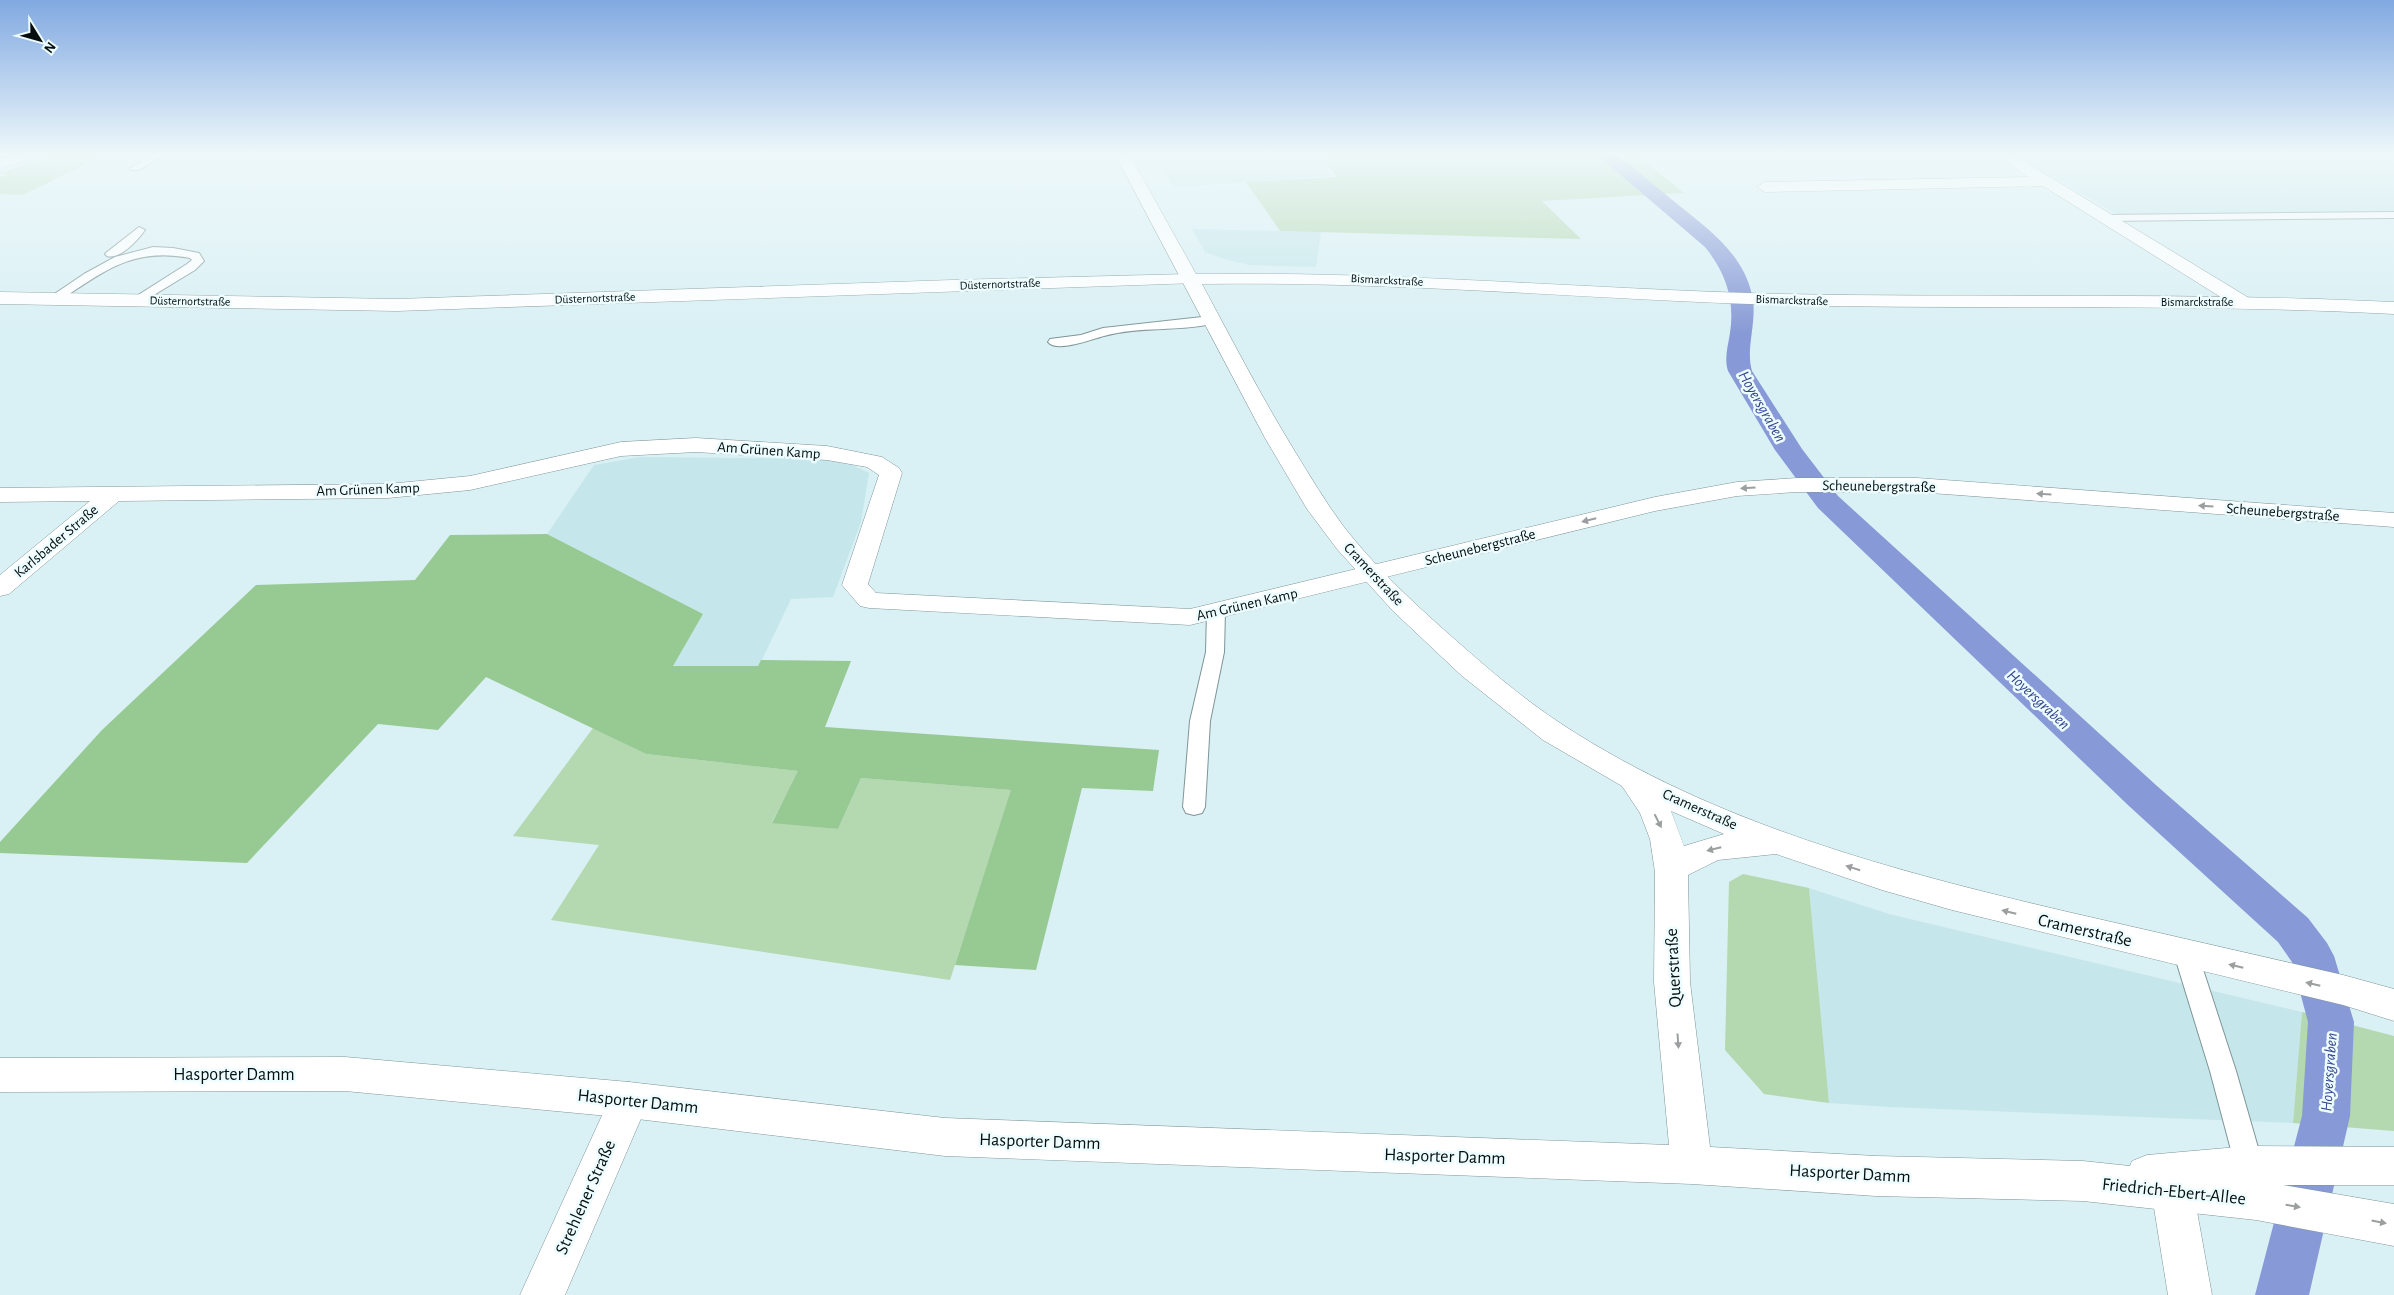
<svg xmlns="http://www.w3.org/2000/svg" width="2394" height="1295" viewBox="0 0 2394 1295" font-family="'Alegreya Sans',sans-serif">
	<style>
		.built { fill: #c5e7eb }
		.green { fill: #b4d8b0 }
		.forest { fill: #97c992 }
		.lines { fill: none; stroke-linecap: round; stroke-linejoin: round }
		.canal { fill: #8799d6; fill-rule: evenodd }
		.lane-casing { stroke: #7f9598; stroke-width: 2 }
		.street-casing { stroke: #7f9598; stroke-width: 1 }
		.secondary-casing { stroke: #7f9598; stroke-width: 1 }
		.lane { fill: #fff; fill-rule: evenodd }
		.street { fill: #fff; fill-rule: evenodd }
		.secondary { fill: #fff; fill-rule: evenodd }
		.oneway { fill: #9b9f9f }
		.labels { text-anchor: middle; stroke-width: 5; stroke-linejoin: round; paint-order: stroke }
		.far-street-label { font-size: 12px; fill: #060e0f; stroke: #edfcfe }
		.street-label { font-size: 15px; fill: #060e0f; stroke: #edfcfe }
		.water-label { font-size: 16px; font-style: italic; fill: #35468f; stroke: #edfcfe }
		.near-street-label { font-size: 18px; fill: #060e0f; stroke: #edfcfe }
	</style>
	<rect width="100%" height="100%" fill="#d9f0f4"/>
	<path class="built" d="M 1154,154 L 1317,154 L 1332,176 L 1174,187 Z
		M 2015,154 L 2394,154 L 2394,211 L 2118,215 Z
		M 1192,229 L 1321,232 L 1316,267 L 1249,265 L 1221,258 L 1205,252 Z
		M 640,457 L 823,459 L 852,465 L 869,473 L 861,522 L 833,597 L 791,599 L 759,666 L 672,666 L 703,614 L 547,534 L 594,465 Z
		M 1809,888 L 1889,914 L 2302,1012 L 2293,1123 L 1889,1107 L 1829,1103 Z"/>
	<path class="green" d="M 55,154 L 106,154 L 23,195 L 0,194 L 0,177 L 7,175 L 0,173 Z
		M 1319,154 L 1636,154 L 1684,193 L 1542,201 L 1581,239 L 1280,231 L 1246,182 L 1337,177 Z
		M 593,728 L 646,754 L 799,771 L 772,822 L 838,829 L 861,778 L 1012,790 L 950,980 L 551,920 L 599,845 L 513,836 Z
		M 1743,874 L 1809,888 L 1829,1103 L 1764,1094 L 1725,1050 L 1729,882 Z
		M 2302,1012 L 2394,1036 L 2394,1131 L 2293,1123 Z"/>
	<path class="forest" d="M 547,534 L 703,614 L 673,666 L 758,666 L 761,660 L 851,661 L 825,727 L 1159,750 L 1153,791 L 1082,788 L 1036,970 L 955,965 L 1011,790 L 861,778 L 838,829 L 772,823 L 798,771 L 646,754 L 486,677 L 438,730 L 378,724 L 247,863 L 0,853 L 0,842 L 102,730 L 256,585 L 415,580 L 450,535 Z"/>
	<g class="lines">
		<path class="canal" d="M 1596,154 L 1616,154 C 1636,170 1656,187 1676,203 C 1707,228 1743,253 1752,295 C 1758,321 1745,348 1752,371 L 1802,449 L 1838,496 L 2157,786 L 2308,918 L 2327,943 L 2334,956 L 2354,1022 L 2350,1116 L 2309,1295 L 2255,1295 L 2302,1116 L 2308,1022 L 2292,962 L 2278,942 L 2129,806 L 1818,508 L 1775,450 L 1728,371 C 1724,358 1728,346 1730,333 C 1735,300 1726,273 1705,247 Z"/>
		<defs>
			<path id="lane" d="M 153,154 L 166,154 L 139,170 L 131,170 L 130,168 Z
				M 2394,212 L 2394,218 L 2103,221 L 2097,218 L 2103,215 Z
				M 139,227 L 145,230 C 138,240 120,260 107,256 L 105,254 L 107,252 Z
				M 153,247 L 173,248 L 199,253 L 204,261 L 195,270 L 139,304 L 135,303 L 133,300 L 135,297 L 187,264 L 192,260 L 190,258 C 131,247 104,272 57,302 L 53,303 L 47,299 L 84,274 L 115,257 Z
				M 1211,316 L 1216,317 L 1217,320 L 1216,323 C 1179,332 1140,326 1104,336 C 1092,339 1057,353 1048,342 L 1050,339 L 1081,335 L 1103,328 Z
				M 1216,606 L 1222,607 L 1225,611 L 1224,652 L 1210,721 L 1205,807 L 1202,813 L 1194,815 L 1186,813 L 1183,807 L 1190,721 L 1206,652 L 1207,611 L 1210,607 Z
				M 2186,944 L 2195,947 L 2198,954 L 2236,1071 L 2263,1165 L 2259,1174 L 2249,1178 L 2239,1174 L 2235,1165 L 2210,1071 L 2174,954 L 2177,947 Z"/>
			<path id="street" d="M 15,154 L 37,154 L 35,157 L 0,168 L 0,159 Z
				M 1995,154 L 2012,154 L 2249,298 L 2251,302 L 2249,306 L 2235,306 L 2043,186 L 1765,192 L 1757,187 L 1765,182 L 2028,177 Z
				M 1190,274 L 1196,275 L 1199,279 L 1196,283 L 397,311 L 0,304 L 0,292 L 397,299 L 952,280 Z
				M 696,438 L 827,446 L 882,457 L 899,468 L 902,473 L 868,584 L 876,593 L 1190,609 L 1655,497 L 1737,482 L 1797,478 L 1917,478 L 2394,513 L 2394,527 L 1917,492 L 1797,492 L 1737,496 L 1655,511 L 1190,625 L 869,608 L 860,606 L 842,585 L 879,475 L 867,467 L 827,460 L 696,452 L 621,456 L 470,490 L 388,498 L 119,501 L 9,594 L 0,596 L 0,575 L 90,501 L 0,502 L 0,488 L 388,484 L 470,476 L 621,442 Z
				M 629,1082 L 643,1087 L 649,1100 L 565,1295 L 520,1295 L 615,1087 Z
				M 2172,1169 L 2187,1175 L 2193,1189 L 2212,1295 L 2168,1295 L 2151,1189 L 2157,1175 Z"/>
			<path id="secondary" d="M 1115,154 L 1129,154 L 1196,274 C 1391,271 1585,289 1780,294 C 1985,298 2189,292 2394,302 L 2394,314 C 2188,303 1983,310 1777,305 C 1585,299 1394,281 1202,284 C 1232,340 1261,396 1294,450 C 1310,476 1326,503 1344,527 C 1373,564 1407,597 1442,628 C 1480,662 1520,697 1563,725 C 1715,824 1893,871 2068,912 C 2160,933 2251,954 2343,975 L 2394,989 L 2394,1021 L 2343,1005 L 1952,910 L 1882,890 L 1776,854 L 1718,860 L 1688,875 L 1690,982 L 1710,1147 L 1876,1156 L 2083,1161 L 2130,1166 L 2132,1161 L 2147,1155 L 2249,1146 L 2394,1147 L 2394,1185 L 2283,1185 L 2394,1204 L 2394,1246 L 2256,1220 L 2083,1201 L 1876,1196 L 1692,1184 L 945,1156 L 629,1118 L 345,1091 L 0,1092 L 0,1058 L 345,1057 L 629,1082 L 945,1118 L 1669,1145 L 1654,982 L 1655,872 L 1650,839 L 1640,813 L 1622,786 L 1543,740 L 1462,676 L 1393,611 L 1337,549 L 1307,509 L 1265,438 ZM 1671,811 L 1724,834 L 1684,846 Z"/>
		</defs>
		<use href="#lane" class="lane-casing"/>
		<use href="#street" class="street-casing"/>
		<use href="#secondary" class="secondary-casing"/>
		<use href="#lane" class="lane"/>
		<use href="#street" class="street"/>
		<use href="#secondary" class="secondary"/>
	</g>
	<defs><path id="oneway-solid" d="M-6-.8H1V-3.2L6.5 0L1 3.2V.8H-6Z" transform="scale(1.25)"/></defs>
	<g class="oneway">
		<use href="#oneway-solid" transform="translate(1748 488) rotate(176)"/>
		<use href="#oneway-solid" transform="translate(2044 494) rotate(-176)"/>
		<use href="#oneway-solid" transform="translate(2206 506) rotate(-176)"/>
		<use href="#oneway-solid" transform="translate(1589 520) rotate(166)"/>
		<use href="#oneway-solid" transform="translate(1658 821) rotate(63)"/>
		<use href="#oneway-solid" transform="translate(1714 849) rotate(166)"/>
		<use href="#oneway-solid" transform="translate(1853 868) rotate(-162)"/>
		<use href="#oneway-solid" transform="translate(2009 912) rotate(-166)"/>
		<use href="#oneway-solid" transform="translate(2236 966) rotate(-167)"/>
		<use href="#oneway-solid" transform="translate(2313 984) rotate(-167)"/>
		<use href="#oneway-solid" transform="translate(1678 1041) rotate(86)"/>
		<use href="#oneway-solid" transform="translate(2293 1206) rotate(10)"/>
		<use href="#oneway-solid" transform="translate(2379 1222) rotate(11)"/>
	</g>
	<linearGradient id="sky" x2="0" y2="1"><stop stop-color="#81a9e1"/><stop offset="0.46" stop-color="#eef8fa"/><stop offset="1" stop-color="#eef8fa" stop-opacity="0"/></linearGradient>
	<rect width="2394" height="335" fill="url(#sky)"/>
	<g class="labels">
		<g class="far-street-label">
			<text transform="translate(1387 280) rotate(3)" y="4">Bismarckstraße</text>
			<text transform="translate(1000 284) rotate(-2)" y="4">Düsternortstraße</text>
			<text transform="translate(595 298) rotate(-2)" y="4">Düsternortstraße</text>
			<text transform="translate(1792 300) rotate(2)" y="4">Bismarckstraße</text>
			<text transform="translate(190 301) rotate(1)" y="4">Düsternortstraße</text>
			<text x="2197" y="306">Bismarckstraße</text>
		</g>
		<g class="street-label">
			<text transform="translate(769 450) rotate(4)" y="5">Am Grünen Kamp</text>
			<text transform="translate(1879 486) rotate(1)" y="5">Scheunebergstraße</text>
			<text transform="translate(368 489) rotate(-2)" y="5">Am Grünen Kamp</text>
			<text transform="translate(2283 512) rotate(4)" y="5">Scheunebergstraße</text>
			<text transform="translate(56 541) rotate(-40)" y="5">Karlsbader Straße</text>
			<text transform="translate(1480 547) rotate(-14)" y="5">Scheunebergstraße</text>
			<text transform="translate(1374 574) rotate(47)" y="5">Cramerstraße</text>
			<text transform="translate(1247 604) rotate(-13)" y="5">Am Grünen Kamp</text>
			<text transform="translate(1700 809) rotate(24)" y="5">Cramerstraße</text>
		</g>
		<g class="water-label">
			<text transform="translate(1763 406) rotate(60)" y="6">Hoyersgraben</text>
			<text transform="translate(2039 699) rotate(43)" y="6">Hoyersgraben</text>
			<text transform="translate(2328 1072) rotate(-86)" y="6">Hoyersgraben</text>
		</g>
		<g class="near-street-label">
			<text transform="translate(2085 930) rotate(13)" y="6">Cramerstraße</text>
			<text transform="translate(1673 968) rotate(-93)" y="6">Querstraße</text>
			<text x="234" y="1080">Hasporter Damm</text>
			<text transform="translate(638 1101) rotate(6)" y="6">Hasporter Damm</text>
			<text transform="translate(1040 1141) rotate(2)" y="6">Hasporter Damm</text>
			<text transform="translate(1445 1156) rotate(2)" y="6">Hasporter Damm</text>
			<text transform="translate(1850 1173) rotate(3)" y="6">Hasporter Damm</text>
			<text transform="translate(2174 1191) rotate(6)" y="6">Friedrich-Ebert-Allee</text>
			<text transform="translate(585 1197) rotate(-66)" y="6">Strehlener Straße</text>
		</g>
	</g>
	<g transform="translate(40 40) rotate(127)" stroke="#edfcfe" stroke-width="4" paint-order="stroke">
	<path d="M0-4L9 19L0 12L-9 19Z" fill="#060e0f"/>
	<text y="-8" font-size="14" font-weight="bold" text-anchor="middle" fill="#060e0f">N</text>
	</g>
</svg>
